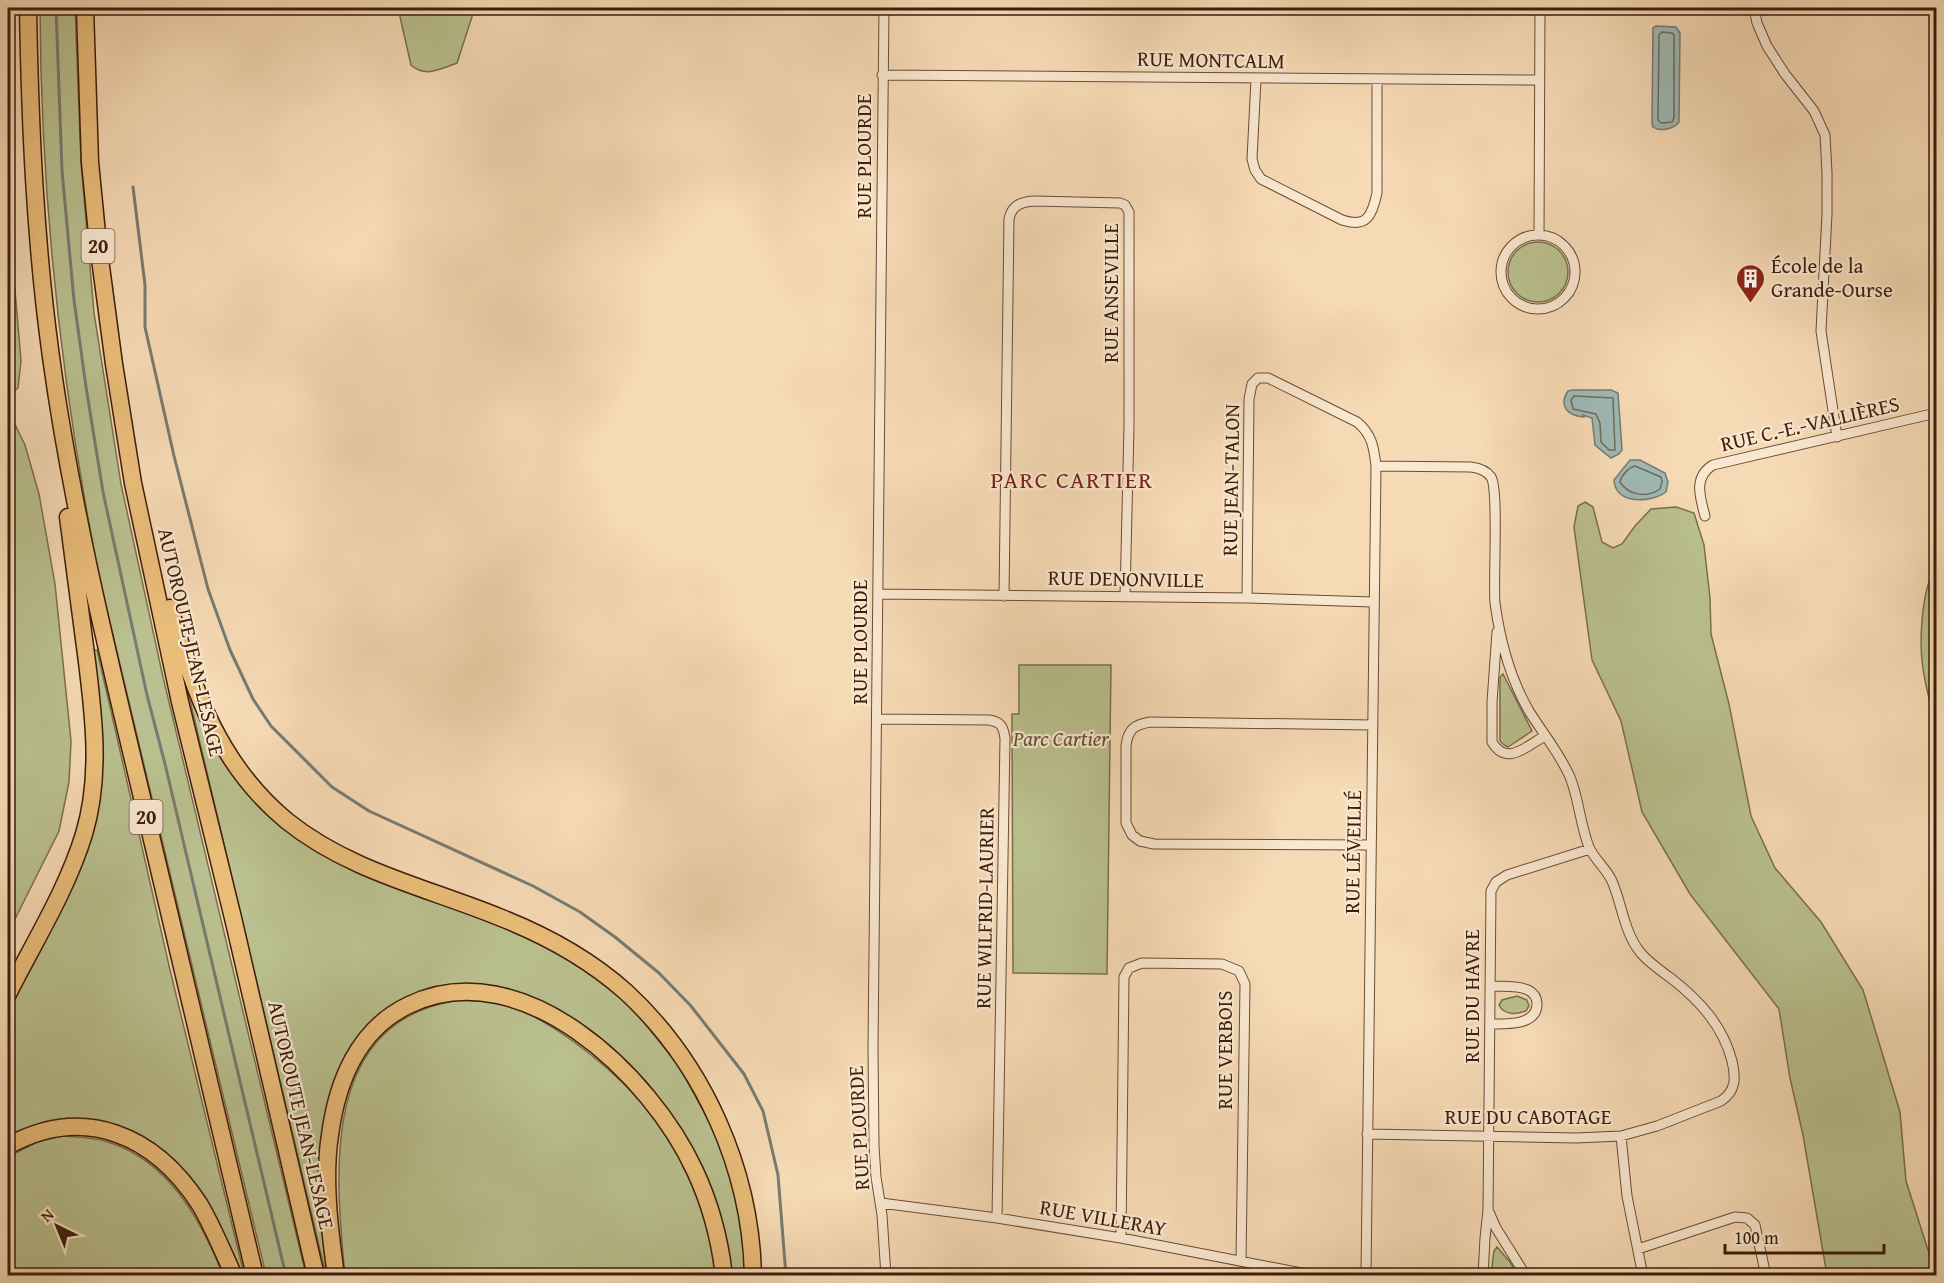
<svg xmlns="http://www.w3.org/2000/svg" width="1944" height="1283" viewBox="0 0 1944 1283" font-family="'Gentium Book Plus',serif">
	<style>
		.green { fill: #bac08f; stroke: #7b6e4d; stroke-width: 1.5 }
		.water { fill: #9fb9b6; stroke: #777b72; stroke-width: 1.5 }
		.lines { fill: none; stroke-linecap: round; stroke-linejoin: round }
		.shore { stroke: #6e6b60; stroke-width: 1.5 }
		.stream { stroke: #777b72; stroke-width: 3 }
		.street-casing { stroke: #6a4c36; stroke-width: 11 }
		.highway-casing { stroke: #3c1d0b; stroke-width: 19 }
		.street { stroke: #f9e7cf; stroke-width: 9 }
		.highway { stroke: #ebbd7a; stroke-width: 16 }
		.labels { text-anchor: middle; stroke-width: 4.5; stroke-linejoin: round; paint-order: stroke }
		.shield { fill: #f9e7cf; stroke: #755a46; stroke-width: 1.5 }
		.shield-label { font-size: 20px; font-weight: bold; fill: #3c1d0b }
		.street-label { font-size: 21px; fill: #3c1d0b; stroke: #f9e7cf }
		.poi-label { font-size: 21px; fill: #3c1d0b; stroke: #f9e7cf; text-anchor: start }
		.park-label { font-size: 21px; font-style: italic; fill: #624e33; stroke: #f9e7cf }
		.quarter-label { font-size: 24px; letter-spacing: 1.5px; fill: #7a1f14; stroke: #f9e7cf }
	</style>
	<rect width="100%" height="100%" fill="#f6dab5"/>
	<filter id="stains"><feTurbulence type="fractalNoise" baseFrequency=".00333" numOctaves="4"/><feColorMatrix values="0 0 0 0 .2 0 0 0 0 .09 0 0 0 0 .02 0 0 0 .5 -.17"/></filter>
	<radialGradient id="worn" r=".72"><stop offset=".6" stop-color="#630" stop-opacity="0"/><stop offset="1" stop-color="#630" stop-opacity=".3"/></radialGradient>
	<path class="green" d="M 40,8 L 75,8 L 81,163 L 94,313 L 121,484 L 163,677 L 306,1275 L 266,1275 L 101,585 C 62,395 41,202 40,8 Z
		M 398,8 L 472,8 L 472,17 L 457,63 C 441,69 425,78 411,65 Z
		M 8,207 L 21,361 L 18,388 L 8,395 Z
		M1508 272a30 30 0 1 1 60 0a30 30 0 1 1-60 0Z
		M 8,410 L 25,445 L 39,494 L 55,584 L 71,741 L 69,782 L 59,831 L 8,933 Z
		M 1585,502 L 1593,507 L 1602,542 L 1613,548 L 1622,544 L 1635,526 L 1651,509 L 1676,507 L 1694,513 L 1704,545 L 1710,598 L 1711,634 L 1729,704 L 1751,816 L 1775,868 L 1821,922 L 1863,990 L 1900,1112 L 1906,1181 L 1936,1275 L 1827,1275 L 1803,1135 L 1790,1078 L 1779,1009 L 1690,894 L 1642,812 L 1621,721 L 1592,660 L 1574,527 L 1578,506 Z
		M 1936,568 L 1936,729 C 1932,709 1926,689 1923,669 C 1919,644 1921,588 1936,568 Z
		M 93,650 L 97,650 L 170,970 L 244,1274 L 240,1275 L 170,1158 L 156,1146 L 126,1130 L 8,1139 L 8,1010 L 83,861 Z
		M 1019,665 L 1111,665 L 1107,974 L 1013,973 L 1012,714 L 1019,714 Z
		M 1503,674 L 1532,731 L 1508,747 L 1504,745 L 1500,741 L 1500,677 Z
		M 192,691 L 217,752 L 236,779 L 260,808 L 293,835 L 511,928 L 575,962 L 605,984 L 634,1010 L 678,1065 L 717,1136 L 739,1204 L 747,1275 L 730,1275 L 678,1129 L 539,1002 L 503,988 L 486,985 L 462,984 L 443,986 L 427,991 L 409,998 L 339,1072 L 330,1275 L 326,1275 L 188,692 Z
		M 1517,996 L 1527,1000 L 1529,1006 L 1526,1011 C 1516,1015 1504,1015 1499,1005 L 1502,1000 Z
		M 459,1000 C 472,1001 487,1000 500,1003 C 554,1018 625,1078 658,1123 C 674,1145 687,1171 697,1196 C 707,1221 712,1249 717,1276 L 345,1276 C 335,1171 320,1020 459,1000 Z
		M 62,1136 C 77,1137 93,1137 108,1142 C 169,1161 201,1220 223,1275 L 8,1276 L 8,1157 L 39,1141 Z
		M 1497,1247 L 1510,1262 L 1518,1275 L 1491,1275 L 1494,1251 Z"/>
	<path class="water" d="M 1656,26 L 1676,27 L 1680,33 L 1679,122 C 1674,129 1660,132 1653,127 L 1652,123 L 1653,28 Z
		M 1573,390 L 1611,390 L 1618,393 L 1622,450 L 1619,454 L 1611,458 L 1595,445 L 1592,418 L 1583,415 L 1584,417 C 1568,416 1558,406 1568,391 Z
		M 1630,460 L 1640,460 L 1665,473 L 1668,482 L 1666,492 C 1651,503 1615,505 1614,480 Z"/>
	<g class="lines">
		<path class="shore" d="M 1662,32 L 1672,33 L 1674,35 L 1674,118 L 1672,122 L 1661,123 L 1658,120 L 1659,35 Z
			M 1574,396 L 1613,398 L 1615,450 L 1609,450 L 1601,442 L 1600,423 L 1596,414 L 1573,409 L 1571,400 Z
			M 1635,466 L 1661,477 L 1662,482 L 1660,489 C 1647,498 1629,496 1620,482 C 1621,476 1629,467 1635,466 Z"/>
		<path class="stream" d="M 56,8 L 62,171 L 74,300 L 86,387 L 103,492 L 147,695 L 165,764 L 286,1276
			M 133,187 L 145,285 L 145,327 L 174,456 L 208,589 L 230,650 L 253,699 L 271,726 L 332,787 L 369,811 L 533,886 L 580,912 L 615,937 L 659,973 L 691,1006 L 744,1074 L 763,1111 L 778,1175 L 786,1276"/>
		<defs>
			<path id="street" d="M 884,8 L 873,1047 L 874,1146 L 876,1177 L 882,1215 L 886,1276
				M 1754,8 L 1757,23 L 1767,46 L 1785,74 L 1814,111 L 1825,135 L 1827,173 L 1827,214 L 1821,331 L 1837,437
				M 882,75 L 1539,80
				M 1256,79 L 1252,159 L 1255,170 L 1261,179 L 1342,220 C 1367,228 1372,216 1377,193 L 1377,80
				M 1539,235 L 1540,8
				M1501 272a37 37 0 1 1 74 0a37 37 0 1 1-74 0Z
				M 1705,516 C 1700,497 1693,477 1713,465 L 1936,413
				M 878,594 L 1247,598 L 1373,602
				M 1004,596 L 1009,219 C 1012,205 1021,202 1034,201 L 1120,203 L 1125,205 L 1129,212 L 1129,426 L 1125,597
				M 1247,598 L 1249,399 L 1252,384 L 1258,378 L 1268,378 L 1357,422 C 1372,434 1374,448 1376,466 L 1366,1276
				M 1497,632 L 1492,702 L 1492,742 C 1507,767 1526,746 1545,736
				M 878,719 L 989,720 C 1001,722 1003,726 1005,738 L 997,1218
				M 1371,845 L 1154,844 L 1140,841 L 1132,835 L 1126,823 L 1126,746 C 1128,729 1134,725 1150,722 L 1373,725
				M 1490,986 C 1502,987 1517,985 1528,990 C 1534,993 1537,998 1537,1004 C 1537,1026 1505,1024 1490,1024
				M 1367,1134 L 1576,1138 L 1621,1136 L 1657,1126 L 1721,1101 C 1736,1091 1736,1078 1732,1061 C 1723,1026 1700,1001 1672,979 C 1661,971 1648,962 1640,952 C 1624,932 1622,904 1612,881 C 1606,868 1594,859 1589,847 C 1580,824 1579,799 1570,777 C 1560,754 1542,732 1529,711 C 1510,678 1500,640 1495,603 C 1493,580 1499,489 1491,477 C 1486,470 1479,468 1471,467 L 1376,466
				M 1621,1136 L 1627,1196 L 1643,1276
				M 881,1203 L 997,1218 L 1121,1238 L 1317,1276
				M 1489,1212 L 1496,1228 L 1526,1276
				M 1121,1238 L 1124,977 L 1129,968 L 1142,963 L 1222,964 L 1239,971 L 1245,984 L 1241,1261
				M 1638,1249 L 1735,1217 L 1747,1218 L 1755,1225 L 1766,1276
				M 1483,1276 L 1485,1238 L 1488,1210 L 1491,891 L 1496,882 L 1507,875 L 1590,849"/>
			<path id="highway" d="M 28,8 C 30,124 35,241 51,357 C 71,503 106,646 140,789 C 178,951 217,1113 255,1276
				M 85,8 L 90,162 L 98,244 L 114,364 L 133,483 L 180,702 L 233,918 L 316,1276
				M 170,608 C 193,690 219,765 287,821 C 349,871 428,888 499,917 C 545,935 589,959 626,992 C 704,1064 751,1170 753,1276
				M 8,994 C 34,942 67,890 84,834 C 101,778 94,718 87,662 C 81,614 74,566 68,517
				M 8,1146 C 84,1104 155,1135 200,1205 C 213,1227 223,1252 234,1276
				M 336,1276 C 330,1232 323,1179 330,1135 C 337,1082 358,1029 409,1005 C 522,951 651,1075 695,1171 C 710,1203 720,1241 724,1276"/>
		</defs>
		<use href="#street" class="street-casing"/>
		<use href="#highway" class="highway-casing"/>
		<use href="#street" class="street"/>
		<use href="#highway" class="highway"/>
	</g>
	<defs>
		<symbol id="building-pin" viewBox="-11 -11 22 30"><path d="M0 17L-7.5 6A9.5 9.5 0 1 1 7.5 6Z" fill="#8f2418" stroke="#f9e7cf"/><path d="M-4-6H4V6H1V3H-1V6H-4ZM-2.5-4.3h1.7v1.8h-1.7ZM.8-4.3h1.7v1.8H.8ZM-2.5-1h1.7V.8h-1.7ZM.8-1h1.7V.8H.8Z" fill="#fff"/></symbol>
	</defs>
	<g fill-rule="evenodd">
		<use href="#building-pin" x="1734" y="262" width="33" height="45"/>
	</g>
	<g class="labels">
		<g class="shield">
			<rect x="81.5" y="229" width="33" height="34" rx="4.5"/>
			<rect x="129.5" y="800" width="33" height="34" rx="4.5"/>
		</g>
		<g class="shield-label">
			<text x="98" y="253">20</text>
			<text x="146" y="824">20</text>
		</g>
		<g class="street-label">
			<text transform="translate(1211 60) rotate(1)" y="7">RUE MONTCALM</text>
			<text transform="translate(864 156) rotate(-90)" y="7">RUE PLOURDE</text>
			<text transform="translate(1111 293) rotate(-90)" y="7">RUE ANSEVILLE</text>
			<text transform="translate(1810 424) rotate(-13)" y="7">RUE C.-E.-VALLIÈRES</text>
			<text transform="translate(1231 480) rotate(-89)" y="7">RUE JEAN-TALON</text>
			<text transform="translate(1126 579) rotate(1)" y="7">RUE DENONVILLE</text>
			<text transform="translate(191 642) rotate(77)" y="7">AUTOROUTE JEAN-LESAGE</text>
			<text transform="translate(860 642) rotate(-90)" y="7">RUE PLOURDE</text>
			<text transform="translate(1353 852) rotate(-89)" y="7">RUE LÉVEILLÉ</text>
			<text transform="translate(985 908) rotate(-89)" y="7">RUE WILFRID-LAURIER</text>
			<text transform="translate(1472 996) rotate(-90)" y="7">RUE DU HAVRE</text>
			<text transform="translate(1225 1050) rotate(-90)" y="7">RUE VERBOIS</text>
			<text transform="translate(301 1115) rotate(77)" y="7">AUTOROUTE JEAN-LESAGE</text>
			<text x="1528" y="1124">RUE DU CABOTAGE</text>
			<text transform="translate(859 1128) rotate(-93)" y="7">RUE PLOURDE</text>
			<text transform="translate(1103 1218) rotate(10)" y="7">RUE VILLERAY</text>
		</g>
		<g class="poi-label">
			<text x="1771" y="273">École de la<tspan x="1771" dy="24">Grande-Ourse</tspan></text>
		</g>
		<g class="park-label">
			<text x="1061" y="746">Parc Cartier</text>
		</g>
		<g class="quarter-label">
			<text x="1072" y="488">PARC CARTIER</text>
		</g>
	</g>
	<rect width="1944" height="1283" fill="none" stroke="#f6dab5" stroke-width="30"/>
	<rect x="9" y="9" width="1926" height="1265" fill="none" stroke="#3c1d0b" stroke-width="3"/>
	<rect x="15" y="15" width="1914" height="1253" fill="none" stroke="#3c1d0b" stroke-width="1.5"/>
	<g transform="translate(57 1226) rotate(317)" stroke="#f9e7cf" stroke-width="4.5" paint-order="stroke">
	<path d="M0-4.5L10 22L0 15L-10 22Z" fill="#3c1d0b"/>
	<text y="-9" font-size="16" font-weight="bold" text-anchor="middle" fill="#3c1d0b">N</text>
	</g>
	<path d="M1725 1244v9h159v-9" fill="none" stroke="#3c1d0b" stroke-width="3"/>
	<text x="1734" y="1244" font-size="18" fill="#3c1d0b" stroke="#f9e7cf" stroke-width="4.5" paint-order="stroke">100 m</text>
	<rect width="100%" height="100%" filter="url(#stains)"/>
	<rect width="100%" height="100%" fill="url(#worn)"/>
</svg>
